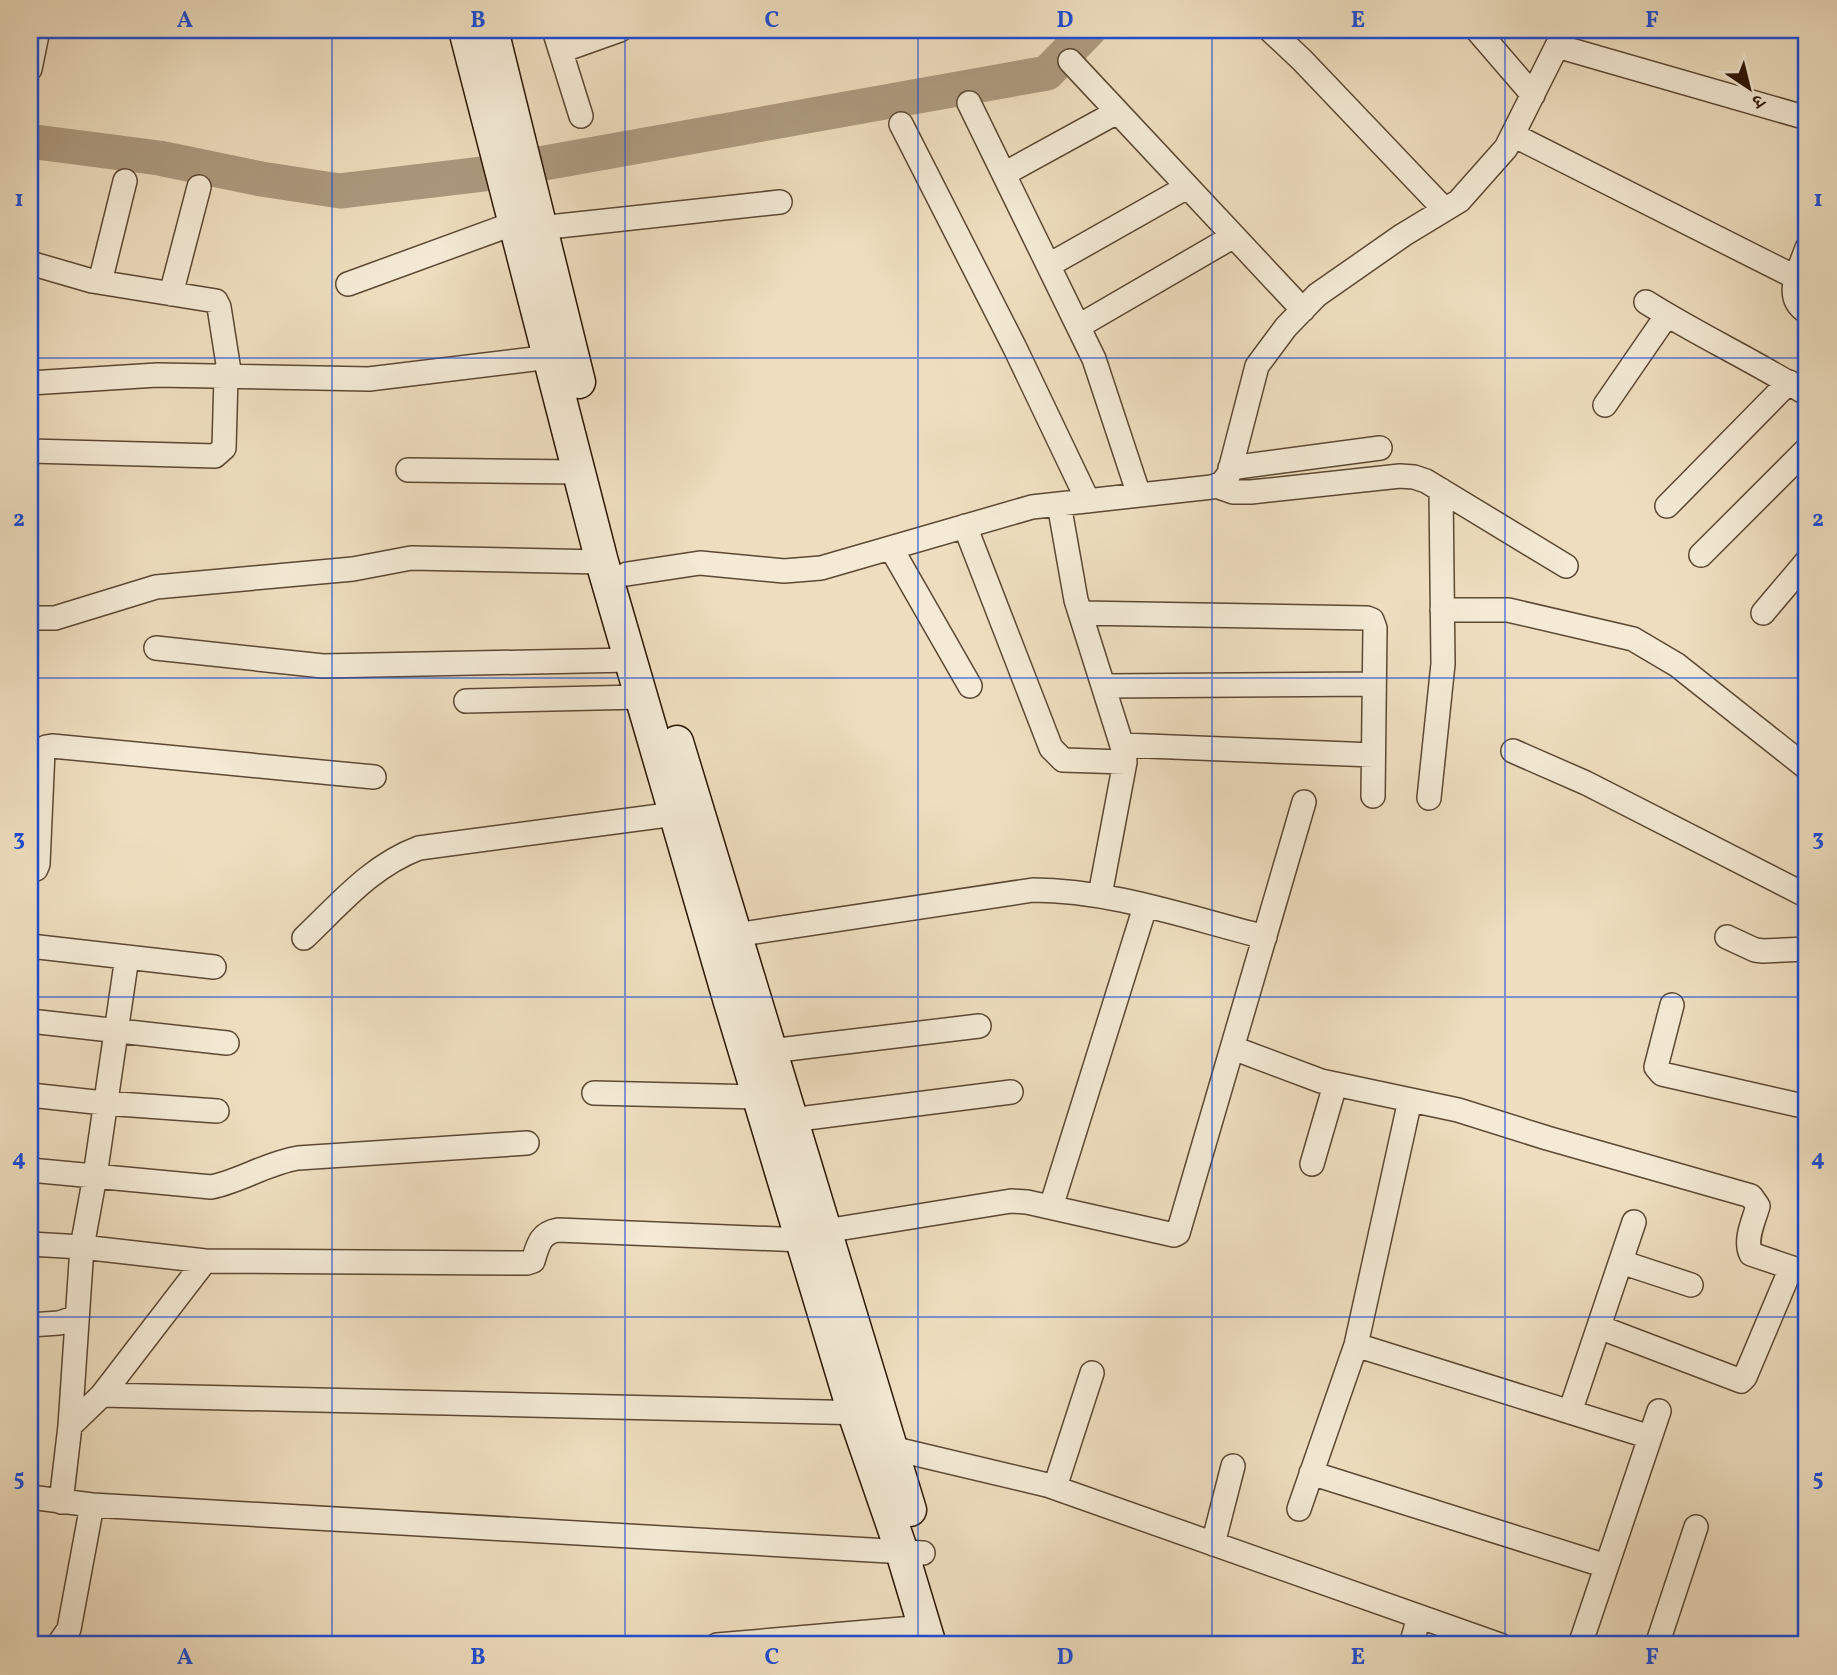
<svg xmlns="http://www.w3.org/2000/svg" width="1837" height="1675" viewBox="0 0 1837 1675" font-family="Vollkorn,'Noto Serif Devanagari',serif">
	<style>
		.lines { fill: none; stroke-linecap: round; stroke-linejoin: round }
		.river { stroke: #ac9a7f; stroke-width: 35 }
		.minor-casing { stroke: #5c4833; stroke-width: 26 }
		.secondary-casing { stroke: #2c1604; stroke-width: 35 }
		.minor { stroke: #f4ead5; stroke-width: 23 }
		.secondary { stroke: #f4ead5; stroke-width: 32 }
		.grid { fill: none; stroke: #1d4ed8; stroke-width: 2; stroke-opacity: 0.55 }
		.neatline { fill: none; stroke: #1d4ed8; stroke-width: 2.5 }
		.grid-label { font-size: 23px; text-anchor: middle; font-weight: bold; fill: #1d4ed8 }
	</style>
	<rect width="100%" height="100%" fill="#eedebf"/>
	<filter id="stains"><feTurbulence type="fractalNoise" baseFrequency=".00286" numOctaves="4"/><feColorMatrix values="0 0 0 0 .2 0 0 0 0 .09 0 0 0 0 .02 0 0 0 .5 -.17"/></filter>
	<radialGradient id="worn" r=".72"><stop offset=".6" stop-color="#630" stop-opacity="0"/><stop offset="1" stop-color="#630" stop-opacity=".3"/></radialGradient>
	<g class="lines">
		<path class="river" d="M 30,143 L 36,142 L 159,158 L 261,179 L 340,191 L 483,174 L 1047,73 L 1089,30"/>
		<defs>
			<path id="minor" d="M 554,30 L 581,116
				M 1270,30 L 1302,60 L 1444,209
				M 1477,30 L 1533,95
				M 561,51 L 620,30
				M 1070,61 L 1303,310
				M 30,69 L 38,30
				M 969,103 L 1094,359 L 1139,495
				M 901,124 L 1014,346 L 1088,501
				M 1513,135 L 1797,278
				M 1004,174 L 1117,112
				M 540,228 L 780,202
				M 1807,248 C 1800,269 1782,297 1807,312
				M 30,263 L 92,281 L 216,301 L 219,307 L 230,377
				M 1049,265 L 1187,187
				M 100,282 L 125,181
				M 348,284 L 515,223
				M 171,294 L 199,187
				M 1646,302 C 1698,335 1755,361 1807,394
				M 1079,326 L 1234,236
				M 30,383 L 157,375 L 369,379 L 550,357
				M 1605,405 L 1667,315
				M 30,451 L 215,456 L 224,448 L 226,377
				M 1230,468 L 1380,448
				M 408,470 L 580,472
				M 1216,486 L 1233,492 L 1251,492 L 1400,476 L 1414,477 L 1426,481 L 1566,566
				M 1059,504 L 1076,600 L 1124,752 L 1125,762 L 1100,895
				M 1667,506 L 1789,382
				M 965,526 L 1051,748 L 1063,760 L 1125,762
				M 891,548 L 970,686
				M 1701,555 L 1807,449
				M 627,574 L 700,563 L 784,571 L 821,568 L 1032,507 L 1212,487 L 1222,483 L 1229,474 L 1257,366 L 1286,327 L 1317,295 L 1403,235 L 1459,201 L 1506,148 L 1557,46 L 1807,118
				M 1442,610 L 1508,610 L 1633,639 L 1677,665 L 1807,768
				M 1080,613 L 1367,618 L 1372,620 L 1375,628 L 1373,796
				M 1763,613 L 1807,561
				M 30,618 L 55,618 L 156,587 L 353,569 L 411,558 L 602,562
				M 156,648 L 323,666 L 631,660
				M 1104,686 L 1374,684
				M 466,701 L 641,697
				M 1123,745 L 1373,755
				M 1513,751 L 1586,783 L 1807,896
				M 1429,798 L 1443,664 L 1441,490
				M 30,871 L 36,869 L 38,864 L 43,751 L 46,747 L 52,746 L 374,777
				M 735,935 L 1033,890 C 1111,890 1189,918 1265,937
				M 1727,937 L 1755,950 L 1763,951 L 1807,949
				M 304,938 C 340,904 371,866 419,848 L 675,814
				M 30,946 L 214,967
				M 1672,1005 L 1656,1067 L 1662,1074 L 1807,1107
				M 30,1021 L 227,1043
				M 1233,1048 L 1321,1081 L 1458,1110 L 1547,1138 L 1751,1196 L 1758,1206 C 1754,1220 1744,1240 1751,1254 L 1807,1273
				M 770,1051 L 979,1026
				M 594,1093 L 758,1097
				M 30,1095 L 104,1103 L 217,1111
				M 791,1120 L 1011,1092
				M 1312,1164 L 1335,1085
				M 30,1170 L 211,1187 C 241,1181 267,1163 298,1158 L 527,1143
				M 1051,1207 L 1145,907
				M 825,1231 L 1011,1201 L 1027,1202 L 1174,1235 L 1178,1233 L 1304,802
				M 30,1244 L 82,1247 L 205,1261 L 527,1263 L 533,1261 C 538,1245 540,1233 558,1230 L 802,1240
				M 1621,1262 L 1691,1285
				M 30,1325 L 59,1323 L 77,1317
				M 1599,1327 L 1741,1381 L 1745,1377 L 1791,1268
				M 1356,1345 L 1650,1437
				M 102,1395 L 867,1413
				M 1570,1412 L 1634,1222
				M 70,1426 L 102,1395 L 205,1261
				M 891,1448 L 1047,1485 L 1500,1645
				M 1311,1473 L 1606,1566
				M 1055,1487 L 1092,1373
				M 30,1497 L 92,1505 L 923,1553
				M 61,1502 L 70,1426 L 82,1247 L 95,1176 L 127,957
				M 1299,1509 L 1356,1345 L 1410,1100
				M 1213,1544 L 1233,1466
				M 58,1645 L 69,1629 L 92,1505
				M 717,1645 L 925,1627
				M 1411,1645 L 1419,1617
				M 1580,1645 L 1659,1411
				M 1657,1645 L 1696,1527"/>
			<path id="secondary" d="M 465,30 L 602,562 L 730,1002 L 854,1413 L 902,1552 L 930,1645
				M 492,30 L 579,382
				M 677,742 L 910,1510"/>
		</defs>
		<use href="#minor" class="minor-casing"/>
		<use href="#secondary" class="secondary-casing"/>
		<use href="#minor" class="minor"/>
		<use href="#secondary" class="secondary"/>
	</g>
	<path class="grid" d="M 332,30 L 332,1645M 625,30 L 625,1645M 918,30 L 918,1645M 1212,30 L 1212,1645M 1505,30 L 1505,1645M 30,358 L 1807,358M 30,678 L 1807,678M 30,997 L 1807,997M 30,1317 L 1807,1317"/>
	<rect width="1837" height="1675" fill="none" stroke="#eedebf" stroke-width="77"/>
	<g transform="translate(1749 88) rotate(145)" stroke="#f4ead5" stroke-width="5" paint-order="stroke">
	<path d="M0-5L12 26L0 18L-12 26Z" fill="#2c1604"/>
	<text y="-10" font-size="19" font-weight="bold" text-anchor="middle" fill="#2c1604">उ</text>
	</g>
	<rect x="38" y="38" width="1760" height="1598" class="neatline"/>
	<g class="grid-label">
		<text x="185" y="27">A</text>
		<text x="478" y="27">B</text>
		<text x="772" y="27">C</text>
		<text x="1065" y="27">D</text>
		<text x="1358" y="27">E</text>
		<text x="1652" y="27">F</text>
		<text x="19" y="206">1</text>
		<text x="1818" y="206">1</text>
		<text x="19" y="526">2</text>
		<text x="1818" y="526">2</text>
		<text x="19" y="845">3</text>
		<text x="1818" y="845">3</text>
		<text x="19" y="1165">4</text>
		<text x="1818" y="1165">4</text>
		<text x="19" y="1485">5</text>
		<text x="1818" y="1485">5</text>
		<text x="185" y="1664">A</text>
		<text x="478" y="1664">B</text>
		<text x="772" y="1664">C</text>
		<text x="1065" y="1664">D</text>
		<text x="1358" y="1664">E</text>
		<text x="1652" y="1664">F</text>
	</g>
	<rect width="100%" height="100%" filter="url(#stains)"/>
	<rect width="100%" height="100%" fill="url(#worn)"/>
</svg>
